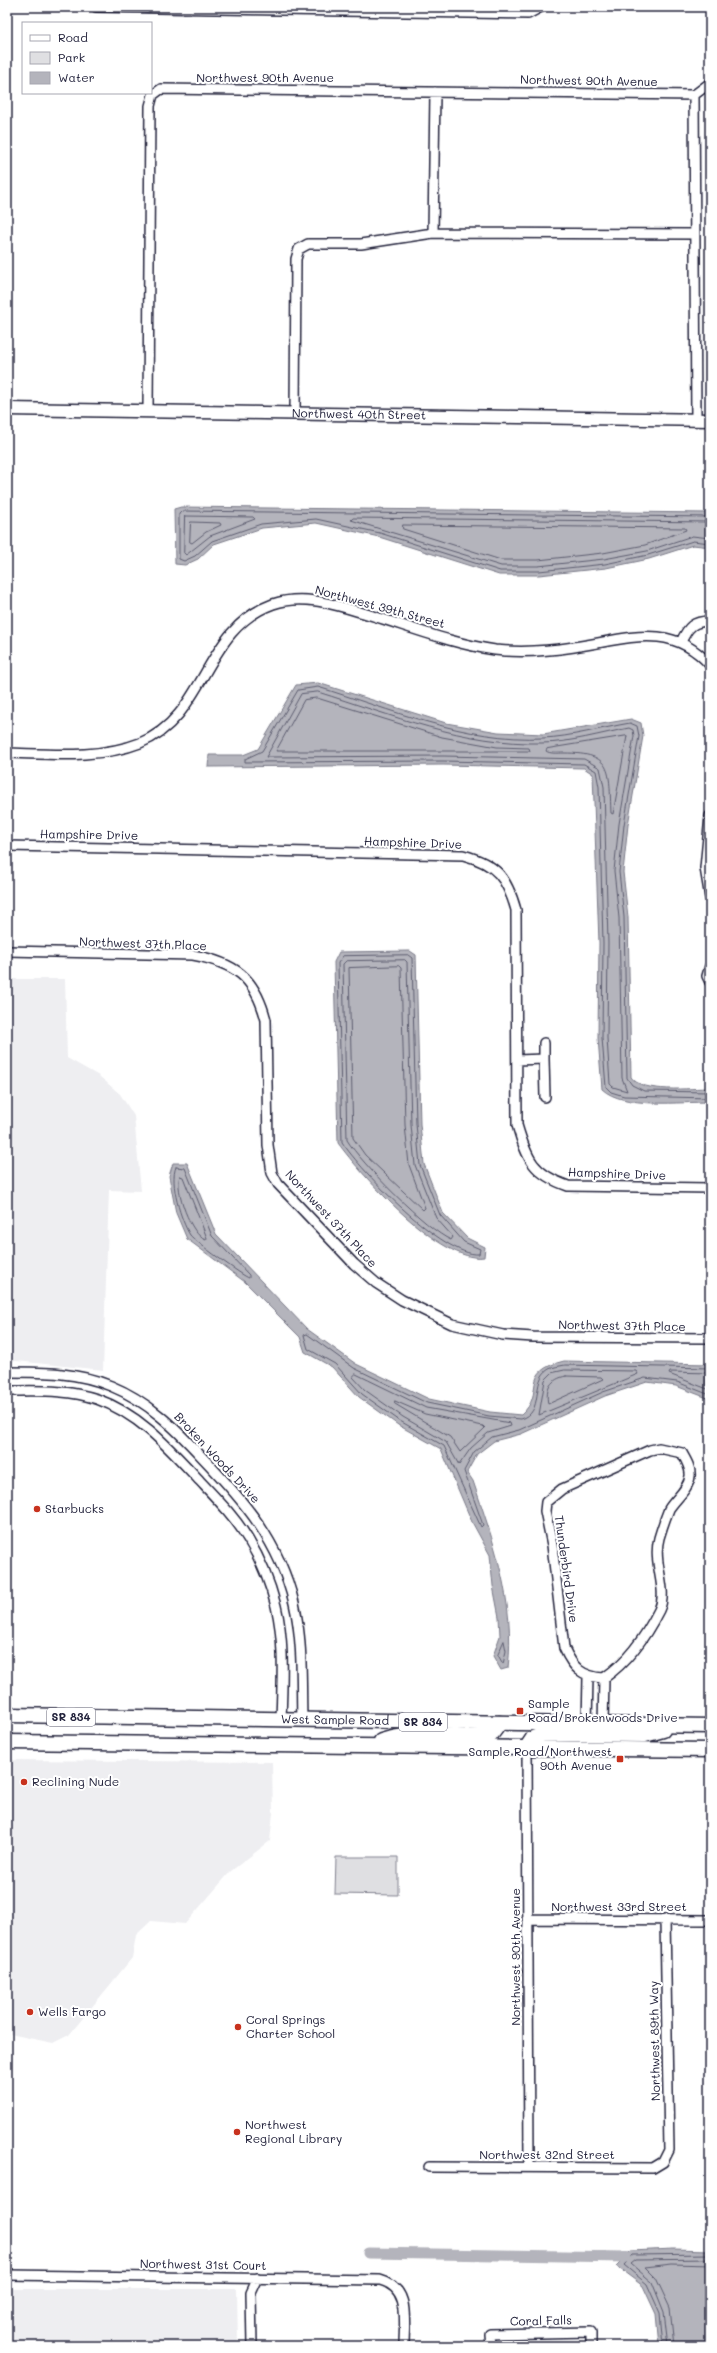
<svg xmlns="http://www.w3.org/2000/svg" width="717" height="2353" viewBox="0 0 717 2353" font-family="Mali,sans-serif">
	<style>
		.built { fill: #eeeef1 }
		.green { fill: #dfdfe2; stroke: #80808e }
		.water { fill: #b4b4bc; stroke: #7a7a88 }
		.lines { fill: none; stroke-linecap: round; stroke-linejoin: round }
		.shore { stroke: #5c5c6f; stroke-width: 1 }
		.canal { stroke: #b4b4bc; stroke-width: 11 }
		.street-casing { stroke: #22223b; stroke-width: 12 }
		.secondary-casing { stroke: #22223b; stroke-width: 15 }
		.primary-casing { stroke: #22223b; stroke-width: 17 }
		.street { stroke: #fff; stroke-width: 9 }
		.secondary { stroke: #fff; stroke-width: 12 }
		.primary { stroke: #fff; stroke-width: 14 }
		.poi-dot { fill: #c8321e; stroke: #fff; stroke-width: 1.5 }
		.labels { text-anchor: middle; stroke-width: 4; stroke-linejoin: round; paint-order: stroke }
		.shield { fill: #fff; stroke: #646476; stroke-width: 1 }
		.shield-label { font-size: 11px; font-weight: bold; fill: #22223b }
		.street-label { font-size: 12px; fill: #22223b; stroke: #fff }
		.poi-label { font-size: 12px; fill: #22223b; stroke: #fff; text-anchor: start }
	</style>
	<rect width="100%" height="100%" fill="#fff"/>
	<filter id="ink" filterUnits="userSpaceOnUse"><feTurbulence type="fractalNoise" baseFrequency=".025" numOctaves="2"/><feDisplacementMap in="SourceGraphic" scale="8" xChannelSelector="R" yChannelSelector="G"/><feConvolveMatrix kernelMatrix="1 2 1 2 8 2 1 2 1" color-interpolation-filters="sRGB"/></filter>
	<g filter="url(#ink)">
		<path class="built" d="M 7,979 L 65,979 L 67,1058 L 99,1076 L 120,1094 L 134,1116 L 141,1191 L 109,1190 L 103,1370 L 7,1360 Z
			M 8,1760 L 272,1762 L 273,1813 L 270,1841 L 231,1871 L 185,1924 L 151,1921 L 136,1935 L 132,1958 L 69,2035 L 53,2043 L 10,2034 Z
			M 12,2289 L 237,2289 L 238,2346 L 12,2346 Z"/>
		<path class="green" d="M 336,1857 L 398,1857 L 398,1895 L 335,1894 Z"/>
		<path class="water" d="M 181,507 L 710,513 L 710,547 L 693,545 L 649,559 L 606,568 L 539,575 L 499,575 L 379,537 L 316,523 L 262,528 L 214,544 L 198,559 L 185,565 L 175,564 L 174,509 Z
			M 318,683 L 446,723 L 498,732 L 543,734 L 631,719 L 641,723 L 643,736 L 628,825 L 623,872 L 628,917 L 631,1077 C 642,1094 691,1088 710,1088 L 710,1102 C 681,1102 623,1109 602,1089 L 598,1038 L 599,943 L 593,774 L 584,768 L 443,765 L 208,767 L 209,755 L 243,755 L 258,749 L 296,685 Z
			M 410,951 L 416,955 L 420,1124 L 424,1164 L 443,1213 L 467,1238 L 485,1247 L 484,1257 C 441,1264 362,1176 338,1143 L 334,962 L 339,952 Z
			M 173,1163 L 187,1163 L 216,1234 L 307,1329 L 356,1364 L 429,1399 L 490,1412 L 521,1415 C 547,1392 518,1372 564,1361 L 710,1364 L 710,1399 L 676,1386 L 647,1382 L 605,1396 L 521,1434 L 494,1441 L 477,1454 L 467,1472 L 473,1481 C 493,1540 516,1603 508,1668 L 501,1670 L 493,1656 L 500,1636 L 499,1617 L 493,1586 L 490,1555 L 472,1522 L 441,1449 L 398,1425 L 359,1397 L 332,1367 L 305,1352 L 300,1337 L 245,1282 L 187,1239 L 176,1213 L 169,1176 Z
			M 672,2249 L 710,2250 L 710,2346 L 659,2346 L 656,2314 L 643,2286 L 616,2266 L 631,2251 Z"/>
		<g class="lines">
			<path class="shore" d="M 185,516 L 253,517 L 255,519 L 210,536 L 186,555 L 184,553 Z
				M 710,517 L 182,511 L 179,514 L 179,559 L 184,561 L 195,556 L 212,541 L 261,524 L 316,519 L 380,533 L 500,571 L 539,571 L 605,564 L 648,555 L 693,541 L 710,543
				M 191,522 L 220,523 L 221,525 L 206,532 L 192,543 L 190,542 Z
				M 710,522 L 353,518 L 351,520 L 501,566 L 538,566 L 604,559 L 647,551 L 692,536 L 710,538
				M 403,525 L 685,528 L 686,530 L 645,545 L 603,553 L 538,560 L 501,560 L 403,529 Z
				M 318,692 C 391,715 465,745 542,743 C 568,743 603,733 629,728 L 633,730 L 634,736 L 619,824 L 614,871 L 619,918 L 622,1078 L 627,1091 L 613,1087 L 610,1084 L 607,1038 L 608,943 L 604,787 L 600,768 L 584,759 L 443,756 L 266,757 L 301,694 Z
				M 317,698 L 442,737 L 497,747 L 529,748 L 530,751 L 276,751 L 304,700 Z
				M 627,736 L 613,814 L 611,813 C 609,770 614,753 564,753 C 558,753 550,754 546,751 L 547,749 Z
				M 408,955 L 412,958 L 416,1124 L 420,1165 L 440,1215 L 464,1242 L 480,1249 L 479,1254 C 443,1257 361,1171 342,1142 L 338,963 L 343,956 Z
				M 405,960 L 407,962 L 411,1125 L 415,1165 L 436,1218 L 453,1237 L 451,1240 C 427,1230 361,1163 347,1140 L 343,964 L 346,961 Z
				M 399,966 L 401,968 L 405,1125 L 409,1165 L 425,1208 L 423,1210 L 365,1155 L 353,1138 L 349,968 Z
				M 710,1092 L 644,1091 L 632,1085 L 627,1078 L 624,917 L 619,872 L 624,825 L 639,736 L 637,726 L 630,723 C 601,728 571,737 543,738 C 466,742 390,709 318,687 L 298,690 L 262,751 L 245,759 L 245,762 L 443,761 L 584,764 L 596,771 L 599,787 L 603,943 L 602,1038 L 606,1087 L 611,1092 L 624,1096 L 710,1098
				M 176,1167 L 185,1168 L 212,1236 L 249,1275 L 249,1278 C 244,1277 193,1240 190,1235 C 181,1221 169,1182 176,1167 Z
				M 180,1176 L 183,1177 L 207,1238 L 206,1240 C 191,1236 174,1189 180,1176 Z
				M 710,1368 L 565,1365 C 560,1366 553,1367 549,1369 C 530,1380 545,1413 521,1419 L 489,1416 L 427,1403 L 354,1368 L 307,1334 L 304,1335 L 308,1349 L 335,1364 L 362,1394 L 400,1421 L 444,1446 L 481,1527 L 483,1525 L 464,1471 L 474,1452 L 492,1437 L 519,1430 L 603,1392 L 645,1378 L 677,1382 L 710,1395
				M 565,1370 L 636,1371 L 638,1374 L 539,1415 L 545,1380 L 552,1373 Z
				M 710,1373 L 670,1372 L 669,1374 L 710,1390
				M 356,1374 L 426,1408 L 510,1423 L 511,1426 L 488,1433 L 471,1448 L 459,1465 L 446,1442 L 403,1417 L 365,1390 L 353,1377 Z
				M 566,1376 L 601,1377 L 603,1379 L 548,1404 C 545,1388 551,1379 566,1376 Z
				M 395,1401 L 425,1414 L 483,1426 L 485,1428 L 460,1452 L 450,1437 L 395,1404 Z
				M 504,1641 L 506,1651 L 503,1664 L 498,1655 Z
				M 663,2346 L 660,2313 L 647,2284 L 624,2265 L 633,2255 L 710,2254
				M 668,2346 L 664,2312 L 652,2282 L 631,2264 L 636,2260 L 710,2259
				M 674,2346 L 670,2308 L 656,2278 L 645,2267 L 672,2264 L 710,2265"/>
			<path class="canal" d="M 368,2253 L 626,2257"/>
			<defs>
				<path id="street" d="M 96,7 L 528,14 L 541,7
					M 694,95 L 696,420
					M 433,233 L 435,92
					M 148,410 L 150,106 L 153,95 L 161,89 L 694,95 L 710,83
					M 295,414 L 296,259 L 299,249 L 308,244 L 361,244 L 433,233 L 695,234
					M 681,642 C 688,627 693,621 710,621
					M 7,753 C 50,754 99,759 140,743 C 207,716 203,629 273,604 C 306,593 338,606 370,615 C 410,627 453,644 495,650 C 521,653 548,651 574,647 C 625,640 670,620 710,665
					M 710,816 L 705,868 L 710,898
					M 7,846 L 463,855 C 497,864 507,878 516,910 L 517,1125 C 527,1159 533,1174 568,1186 L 710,1188
					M 7,951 L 193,955 C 235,963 255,977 266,1020 L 268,1145 L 272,1173 L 278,1184 L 354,1264 L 376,1283 L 402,1300 L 452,1324 L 503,1335 L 533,1337 L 710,1338
					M 710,966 L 707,976 L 710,982
					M 544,1043 L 544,1059
					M 517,1060 L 544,1059 L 545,1097
					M 7,1372 C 43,1372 78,1372 111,1386 C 148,1401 175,1428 201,1456 C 244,1501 279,1541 294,1603 C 303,1641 301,1682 302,1721
					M 7,1391 C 38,1391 67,1389 97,1399 C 140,1414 170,1449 200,1481 C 217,1499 235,1517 248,1539 C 261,1560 270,1583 276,1606 C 285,1643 282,1683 281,1720
					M 659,1448 L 682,1453 C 686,1460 691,1468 690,1476 C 689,1489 675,1499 669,1509 C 665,1519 662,1528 659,1538 C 652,1564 669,1589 659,1610 C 646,1636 627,1662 604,1678 C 582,1677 573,1668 564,1648 L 552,1545 L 545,1511 L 546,1502 L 562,1489 L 650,1450 Z
					M 587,1724 L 588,1676
					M 603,1725 L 604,1678
					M 527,1747 L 529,2166
					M 527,1919 L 710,1920
					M 429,2167 L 653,2168 L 663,2162 L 669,2150 L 665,1919
					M 7,2275 L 380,2280 C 411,2288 404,2320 404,2346
					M 252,2346 L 251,2293 L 258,2278
					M 491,2346 L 490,2334 L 591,2332 L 591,2346"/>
				<g id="secondary">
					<path id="s1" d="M 7,409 L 710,420"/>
				</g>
				<g id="primary">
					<path id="s2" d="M 7,1715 L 710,1726"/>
					<path d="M 381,1741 C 416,1729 454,1740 491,1735 L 500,1723"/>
					<path d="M 7,1742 L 710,1750"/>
					<path d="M 527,1747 L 533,1738 L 544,1734 L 645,1735 L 663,1730"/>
				</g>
			</defs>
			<use href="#street" class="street-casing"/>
			<use href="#secondary" class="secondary-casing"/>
			<use href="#primary" class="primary-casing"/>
			<use href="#street" class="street"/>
			<use href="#secondary" class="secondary"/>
			<use href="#primary" class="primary"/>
		</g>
	</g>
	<g class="poi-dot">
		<circle cx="37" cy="1509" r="4"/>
		<rect x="516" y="1707" width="8" height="8" rx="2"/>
		<rect x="616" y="1755" width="8" height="8" rx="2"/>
		<circle cx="24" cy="1782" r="4"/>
		<circle cx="30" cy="2012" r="4"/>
		<circle cx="238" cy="2027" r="4"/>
		<circle cx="237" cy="2132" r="4"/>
	</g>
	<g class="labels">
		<g class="shield">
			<rect x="47" y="1708" width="48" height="18" rx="3"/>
			<rect x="399" y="1713" width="48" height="18" rx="3"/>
		</g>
		<g class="shield-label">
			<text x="71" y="1721">SR 834</text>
			<text x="423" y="1726">SR 834</text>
		</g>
		<g class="street-label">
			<text x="265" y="82">Northwest 90th Avenue</text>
			<text transform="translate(589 81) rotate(1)" y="4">Northwest 90th Avenue</text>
			<text dy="4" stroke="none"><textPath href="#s1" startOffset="352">Northwest 40th Street</textPath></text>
			<text transform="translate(380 607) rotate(15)" y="4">Northwest 39th Street</text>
			<text transform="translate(89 835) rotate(1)" y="4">Hampshire Drive</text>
			<text transform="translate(413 843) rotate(2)" y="4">Hampshire Drive</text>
			<text transform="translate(143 944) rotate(2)" y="4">Northwest 37th Place</text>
			<text transform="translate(617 1174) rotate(2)" y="4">Hampshire Drive</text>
			<text transform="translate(331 1219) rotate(47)" y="4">Northwest 37th Place</text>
			<text transform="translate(622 1326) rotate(1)" y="4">Northwest 37th Place</text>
			<text transform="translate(217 1458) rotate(47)" y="4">Broken Woods Drive</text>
			<text transform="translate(566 1569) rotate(82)" y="4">Thunderbird Drive</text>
			<text dy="4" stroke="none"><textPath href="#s2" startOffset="328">West Sample Road</textPath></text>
			<text x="619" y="1911">Northwest 33rd Street</text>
			<text transform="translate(516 1957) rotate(-90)" y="4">Northwest 90th Avenue</text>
			<text transform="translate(655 2041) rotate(-91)" y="4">Northwest 89th Way</text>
			<text x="547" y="2159">Northwest 32nd Street</text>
			<text transform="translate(203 2265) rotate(1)" y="4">Northwest 31st Court</text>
			<text transform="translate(541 2321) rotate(-1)" y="4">Coral Falls</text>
		</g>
		<g class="poi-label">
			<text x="45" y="1513">Starbucks</text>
			<text x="528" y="1708">Sample<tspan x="528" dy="14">Road/Brokenwoods Drive</tspan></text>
			<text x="612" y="1756" text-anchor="end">Sample Road/Northwest<tspan x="612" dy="14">90th Avenue</tspan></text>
			<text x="32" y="1786">Reclining Nude</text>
			<text x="38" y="2016">Wells Fargo</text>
			<text x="246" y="2024">Coral Springs<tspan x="246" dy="14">Charter School</tspan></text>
			<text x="245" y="2129">Northwest<tspan x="245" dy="14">Regional Library</tspan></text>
		</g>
	</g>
	<rect width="717" height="2353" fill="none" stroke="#fff" stroke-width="24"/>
	<rect x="12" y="12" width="693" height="2329" fill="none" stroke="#22223b" stroke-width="1.5" filter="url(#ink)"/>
	<rect x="22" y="22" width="130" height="72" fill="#ffffff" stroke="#a7a7b1"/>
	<rect x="30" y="35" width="20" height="6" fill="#ffffff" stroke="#a7a7b1"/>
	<text x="58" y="42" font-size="12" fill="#22223b">Road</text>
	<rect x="30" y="52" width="20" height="12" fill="#dfdfe2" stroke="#a7a7b1"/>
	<text x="58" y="62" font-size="12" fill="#22223b">Park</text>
	<rect x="30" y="72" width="20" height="12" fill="#b4b4bc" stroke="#a7a7b1"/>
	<text x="58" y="82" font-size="12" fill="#22223b">Water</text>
</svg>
